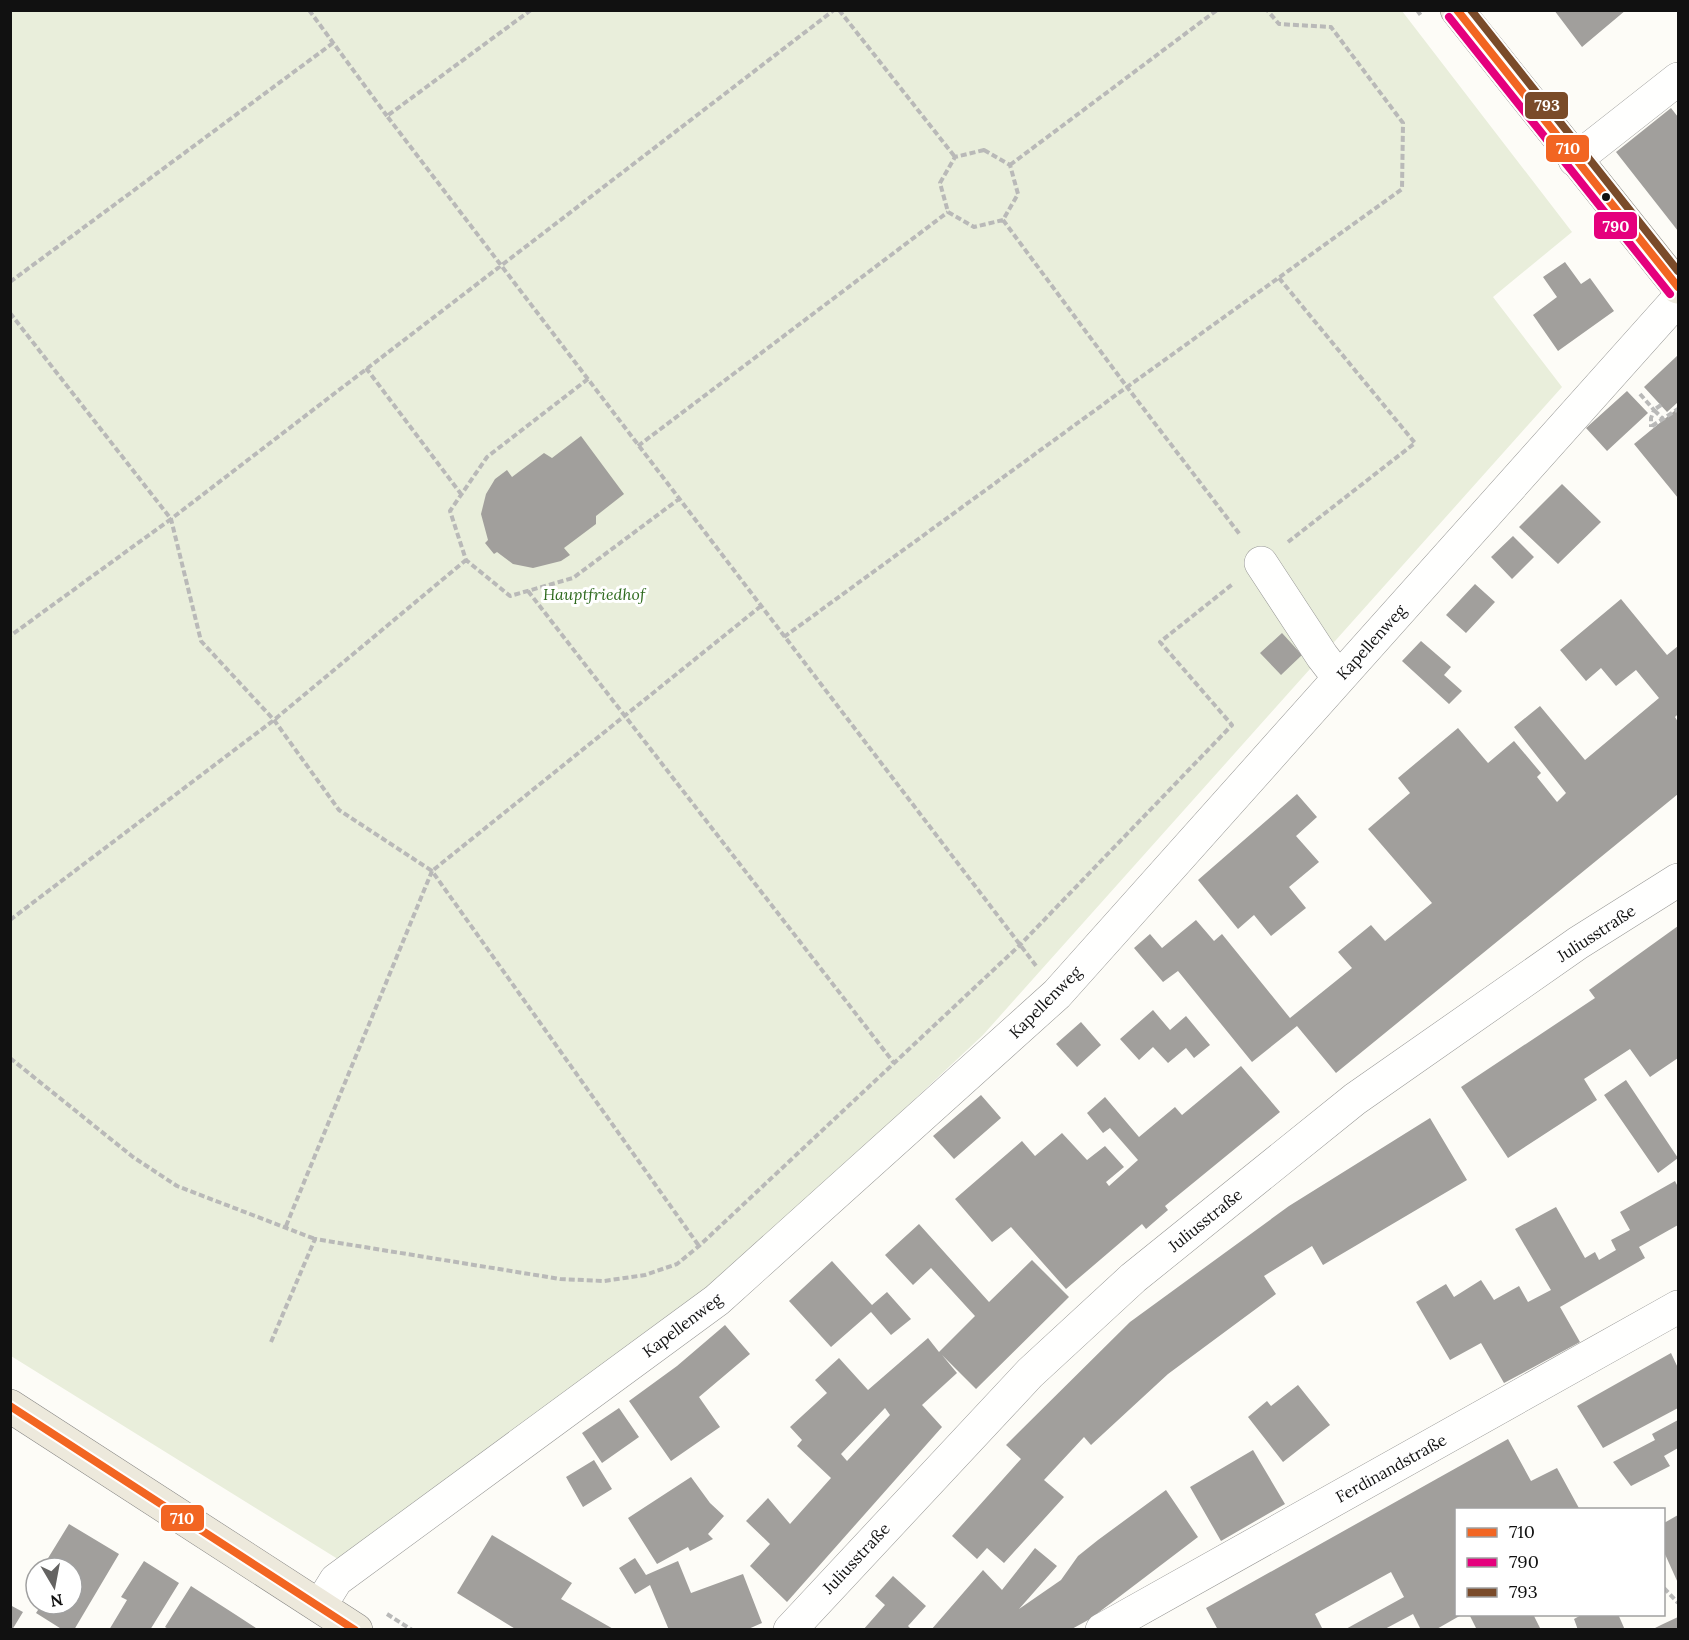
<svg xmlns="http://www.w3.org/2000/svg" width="1689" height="1640" viewBox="0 0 1689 1640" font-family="Lora,serif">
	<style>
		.cemetery { fill: #e9eedb }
		.building { fill: #a19f9c; fill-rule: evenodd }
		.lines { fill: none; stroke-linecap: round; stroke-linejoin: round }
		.minor-casing { stroke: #979795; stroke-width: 34 }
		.major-casing { stroke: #858482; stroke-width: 34 }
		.path { stroke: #b9b9b8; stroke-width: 4; stroke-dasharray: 6 3; stroke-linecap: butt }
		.minor { stroke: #fffffe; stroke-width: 33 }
		.major { stroke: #ede9dc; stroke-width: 33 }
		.bus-1-casing { stroke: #fff; stroke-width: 12 }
		.bus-2-casing { stroke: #fff; stroke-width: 12 }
		.bus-3-casing { stroke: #fff; stroke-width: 12 }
		.bus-1 { stroke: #f26522; stroke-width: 8 }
		.bus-2 { stroke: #e5007d; stroke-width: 8 }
		.bus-3 { stroke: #7a4b2a; stroke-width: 8 }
		.bus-dot { fill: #111; stroke: #fff; stroke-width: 2 }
		.labels { text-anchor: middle; stroke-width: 6; stroke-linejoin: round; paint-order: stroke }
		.park-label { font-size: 16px; font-style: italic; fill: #2f6b1f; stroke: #fff }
		.street-label { font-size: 16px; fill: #111; stroke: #fff }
		.line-badge { stroke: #fff; stroke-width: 2 }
		.badge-label { font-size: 16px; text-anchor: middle; font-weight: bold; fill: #fff }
	</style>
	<rect width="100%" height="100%" fill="#fdfcf7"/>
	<path class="cemetery" d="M 10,11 L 1402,11 L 1572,232 L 1493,297 L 1562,387 L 983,1035 L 712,1289 L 341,1561 L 11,1356 Z"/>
	<path class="building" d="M 1554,10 L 1626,10 L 1582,47 Z
		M 1671,108 L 1678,117 L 1678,231 L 1616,152 Z
		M 1565,262 L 1581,284 L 1590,278 L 1614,311 L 1558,351 L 1533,315 L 1557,297 L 1543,277 Z
		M 1678,355 L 1678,405 L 1677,403 L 1667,412 L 1644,387 Z
		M 1627,391 L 1648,413 L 1607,451 L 1586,428 Z
		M 1678,408 L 1678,498 L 1634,444 Z
		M 581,436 L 624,494 L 596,516 L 596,524 L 564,548 L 570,555 L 561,561 L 533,568 L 513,564 L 497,552 L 494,554 L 485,543 L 488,540 L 481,514 L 486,494 L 495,479 L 507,470 L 512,477 L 544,453 L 552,458 Z
		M 1562,484 L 1601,522 L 1558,564 L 1519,527 Z
		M 1513,536 L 1534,557 L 1512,579 L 1491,557 Z
		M 1475,584 L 1495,602 L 1466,633 L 1446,615 Z
		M 1621,599 L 1667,655 L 1678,646 L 1678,714 L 1675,717 L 1678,722 L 1678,794 L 1336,1073 L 1297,1026 L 1252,1062 L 1178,971 L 1163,982 L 1134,948 L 1150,934 L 1162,948 L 1196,920 L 1214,941 L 1222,934 L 1290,1018 L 1352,968 L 1338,952 L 1371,925 L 1385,941 L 1432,903 L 1368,829 L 1410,793 L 1398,778 L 1458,728 L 1488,763 L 1514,741 L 1541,773 L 1537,777 L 1557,802 L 1566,793 L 1514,727 L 1540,706 L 1585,760 L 1659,698 L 1636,670 L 1616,686 L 1601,668 L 1586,681 L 1560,650 Z
		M 1282,633 L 1302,655 L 1281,675 L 1260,653 Z
		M 1421,641 L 1451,667 L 1444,675 L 1462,691 L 1449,704 L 1402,661 Z
		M 1297,794 L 1317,817 L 1296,836 L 1319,862 L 1289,887 L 1306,908 L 1271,936 L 1254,915 L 1238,929 L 1198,880 Z
		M 1678,926 L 1678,1058 L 1650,1077 L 1630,1049 L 1584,1079 L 1597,1100 L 1508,1158 L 1461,1087 L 1595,998 L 1589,990 Z
		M 1153,1010 L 1170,1030 L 1186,1016 L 1210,1045 L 1194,1058 L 1186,1048 L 1168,1063 L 1153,1047 L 1139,1060 L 1120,1039 Z
		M 1081,1022 L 1101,1045 L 1077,1067 L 1056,1044 Z
		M 1241,1066 L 1280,1112 L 1165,1206 L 1168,1210 L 1146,1229 L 1142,1224 L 1066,1289 L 1011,1227 L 992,1242 L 955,1199 L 1022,1141 L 1035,1156 L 1062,1133 L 1087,1160 L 1105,1146 L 1124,1167 L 1106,1182 L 1109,1186 L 1138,1160 L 1110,1128 L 1103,1133 L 1087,1113 L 1105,1097 L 1139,1137 L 1175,1107 L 1182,1115 Z
		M 1626,1080 L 1678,1158 L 1658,1173 L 1604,1095 Z
		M 981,1095 L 1001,1118 L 954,1159 L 933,1136 Z
		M 1430,1118 L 1467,1180 L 1323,1265 L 1312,1246 L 1264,1276 L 1276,1294 L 1168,1374 L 1091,1445 L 1084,1437 L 1044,1480 L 1064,1497 L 1004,1563 L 987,1548 L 977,1559 L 952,1536 L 1021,1459 L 1006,1445 L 1130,1322 L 1289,1206 Z
		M 1675,1181 L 1678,1187 L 1678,1225 L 1639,1247 L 1645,1258 L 1560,1307 L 1580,1342 L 1504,1383 L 1481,1343 L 1450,1360 L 1416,1302 L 1446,1284 L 1454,1297 L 1481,1280 L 1494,1300 L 1519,1286 L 1528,1302 L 1551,1290 L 1515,1229 L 1556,1207 L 1585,1258 L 1595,1252 L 1599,1260 L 1616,1250 L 1611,1240 L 1630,1230 L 1620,1212 Z
		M 919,1224 L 989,1302 L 1032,1260 L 1069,1297 L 976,1389 L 942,1355 L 957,1373 L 922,1405 L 942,1427 L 787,1602 L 750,1566 L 770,1544 L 746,1521 L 768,1498 L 790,1524 L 831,1478 L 797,1446 L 802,1440 L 790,1427 L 827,1393 L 815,1380 L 839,1358 L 868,1390 L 928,1338 L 939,1352 L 975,1316 L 931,1268 L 913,1285 L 885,1255 ZM 885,1408 L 890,1415 L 847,1461 L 841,1454 Z
		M 832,1261 L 872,1305 L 887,1292 L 911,1319 L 891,1335 L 871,1312 L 831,1347 L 789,1301 Z
		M 725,1325 L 750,1354 L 699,1397 L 720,1427 L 671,1461 L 629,1401 L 677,1366 Z
		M 1671,1353 L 1678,1368 L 1678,1408 L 1603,1448 L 1577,1406 Z
		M 1298,1385 L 1330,1425 L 1283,1462 L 1248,1417 L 1267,1401 L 1271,1406 Z
		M 619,1408 L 639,1437 L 602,1463 L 582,1433 Z
		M 1678,1420 L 1678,1448 L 1664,1456 L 1670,1466 L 1631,1486 L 1613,1462 L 1655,1440 L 1652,1434 Z
		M 1508,1439 L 1531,1481 L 1557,1468 L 1580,1510 L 1456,1510 L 1456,1614 L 1463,1614 L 1435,1630 L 1421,1630 L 1413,1614 L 1383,1630 L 1344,1630 L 1404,1597 L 1391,1572 L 1315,1614 L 1323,1630 L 1218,1630 L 1206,1608 Z
		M 1253,1450 L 1285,1504 L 1221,1541 L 1190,1487 Z
		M 594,1460 L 612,1489 L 583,1507 L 566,1477 Z
		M 691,1477 L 710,1503 L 724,1516 L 708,1534 L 713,1539 L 690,1551 L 688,1547 L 657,1564 L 628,1518 Z
		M 1166,1490 L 1198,1537 L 1090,1619 L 1070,1630 L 931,1630 L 983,1570 L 1002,1590 L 1035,1548 L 1057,1566 L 1019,1609 L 1061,1580 L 1078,1556 L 1098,1540 Z
		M 1678,1515 L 1678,1583 L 1664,1552 L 1664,1523 Z
		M 69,1524 L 119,1554 L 74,1630 L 63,1630 L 36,1613 L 42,1604 L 72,1604 L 72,1568 L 42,1568 Z
		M 492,1535 L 572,1583 L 561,1599 L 615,1630 L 517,1630 L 457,1593 Z
		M 635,1558 L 646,1575 L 678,1561 L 691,1593 L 743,1574 L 762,1623 L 746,1630 L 669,1630 L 650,1585 L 635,1594 L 619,1568 Z
		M 144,1561 L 179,1583 L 150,1630 L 109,1630 L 127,1600 L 121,1597 Z
		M 893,1576 L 926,1606 L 908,1626 L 912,1630 L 863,1630 L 885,1605 L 875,1596 Z
		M 191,1586 L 233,1613 L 259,1630 L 170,1630 L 165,1627 Z
		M 10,1605 L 23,1612 L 12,1630 L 10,1630 Z
		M 1469,1614 L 1533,1614 L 1540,1628 L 1477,1630 Z
		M 1583,1614 L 1618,1614 L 1625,1630 L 1578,1630 L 1574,1619 Z
		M 1678,1617 L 1678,1630 L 1651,1630 L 1661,1625 Z"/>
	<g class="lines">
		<defs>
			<path id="minor" d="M 1575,160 L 1678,79
				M 1261,563 L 1322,656 L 1339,678
				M 320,1606 L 336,1580 L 717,1300 L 1057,994 L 1678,299
				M 790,1630 L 1030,1373 L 1133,1278 L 1355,1099 L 1578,943 L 1678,880
				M 1102,1630 L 1678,1307"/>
			<path id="major" d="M 1457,10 L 1678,287
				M 10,1406 L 356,1630"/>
		</defs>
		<use href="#minor" class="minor-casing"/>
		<use href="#major" class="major-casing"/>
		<path class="path" d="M 309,10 L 387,116
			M 531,10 L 387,116 L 1037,967
			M 839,10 L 955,157
			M 1417,10 L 1422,17
			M 984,150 L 1010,165 L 1018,194 L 1003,220 L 974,227 L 948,212 L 940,183 L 955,157 Z
			M 1010,165 L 1217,10
			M 1003,220 L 1127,387 L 1402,189 L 1403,123 L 1331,27 L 1279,24 L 1267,10
			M 1279,278 L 1415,443 L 1288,542
			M 10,282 L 333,43
			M 10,313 L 171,519 L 10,636
			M 366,368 L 461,494
			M 588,379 L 487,457 L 450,511 L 466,560 L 510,596 L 573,578 L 679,499
			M 1640,394 L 1654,410 L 1651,418 L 1651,427
			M 1661,405 L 1654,410 L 1663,419
			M 1652,426 L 1678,409
			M 638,446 L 948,212
			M 528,591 L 894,1063
			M 761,606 L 432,871 L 339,810 L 274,720 L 201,641 L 171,519 L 834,10
			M 784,637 L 1127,387 L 1241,536
			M 10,920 L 274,720 L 466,560
			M 10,1058 L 133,1157 L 177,1186 L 315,1239
			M 286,1226 L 432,871 L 699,1246
			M 271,1342 L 315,1239 L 560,1279 L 604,1281 L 645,1275 L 677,1264 L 699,1246 L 1020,945 L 1232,725 L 1160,642 L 1234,583
			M 1664,1588 L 1678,1603
			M 387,1614 L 412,1630"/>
		<use href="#minor" class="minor"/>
		<use href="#major" class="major"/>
		<defs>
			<path id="bus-1" d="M 1457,10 L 1678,287
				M 10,1406 L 355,1630"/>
			<path id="bus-2" d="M 1449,17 L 1670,294"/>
			<path id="bus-3" d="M 1471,10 L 1678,271"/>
		</defs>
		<use href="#bus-1" class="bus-1-casing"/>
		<use href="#bus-2" class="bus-2-casing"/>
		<use href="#bus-3" class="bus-3-casing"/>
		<use href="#bus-1" class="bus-1"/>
		<use href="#bus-2" class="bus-2"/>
		<use href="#bus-3" class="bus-3"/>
	</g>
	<circle class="bus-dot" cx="1606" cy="197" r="5"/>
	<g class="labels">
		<g class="park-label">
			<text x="594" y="600">Hauptfriedhof</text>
		</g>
		<g class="street-label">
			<text transform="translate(1371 642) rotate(-48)" y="6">Kapellenweg</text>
			<text transform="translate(1596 933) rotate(-33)" y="6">Juliusstraße</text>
			<text transform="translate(1045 1002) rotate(-45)" y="6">Kapellenweg</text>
			<text transform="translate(1205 1220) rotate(-39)" y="6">Juliusstraße</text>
			<text transform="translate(682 1325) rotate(-37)" y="6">Kapellenweg</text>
			<text transform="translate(1391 1468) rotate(-29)" y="6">Ferdinandstraße</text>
			<text transform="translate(856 1558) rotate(-47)" y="6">Juliusstraße</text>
		</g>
	</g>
	<g class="line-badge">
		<rect x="1524" y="91" width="45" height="29" rx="6" fill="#7a4b2a"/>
		<rect x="1545" y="134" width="45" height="29" rx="6" fill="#f26522"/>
		<rect x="1593" y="211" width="45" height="29" rx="6" fill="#e5007d"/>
		<rect x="160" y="1504" width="45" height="28" rx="6" fill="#f26522"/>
	</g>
	<g class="badge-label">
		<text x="1547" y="111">793</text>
		<text x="1568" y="154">710</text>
		<text x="1616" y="232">790</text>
		<text x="182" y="1524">710</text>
	</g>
	<rect width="1689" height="1640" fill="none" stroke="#111111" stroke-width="24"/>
	<rect x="1455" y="1508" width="210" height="108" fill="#ffffff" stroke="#a0a0a0" stroke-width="1.5"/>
	<rect x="1467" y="1528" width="30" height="9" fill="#f26522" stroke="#a0a0a0" stroke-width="1.5"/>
	<text x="1509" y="1538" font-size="18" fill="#111111">710</text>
	<rect x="1467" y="1558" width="30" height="9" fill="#e5007d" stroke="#a0a0a0" stroke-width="1.5"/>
	<text x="1509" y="1568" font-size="18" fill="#111111">790</text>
	<rect x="1467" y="1588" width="30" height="9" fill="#7a4b2a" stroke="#a0a0a0" stroke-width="1.5"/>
	<text x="1509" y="1598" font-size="18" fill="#111111">793</text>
	<g transform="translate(54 1586) rotate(170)"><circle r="28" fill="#ffffff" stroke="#a0a0a0" stroke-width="1.5"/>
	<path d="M0-4.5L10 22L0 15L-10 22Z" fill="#646362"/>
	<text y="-9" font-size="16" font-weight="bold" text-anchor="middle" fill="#111111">N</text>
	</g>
</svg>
